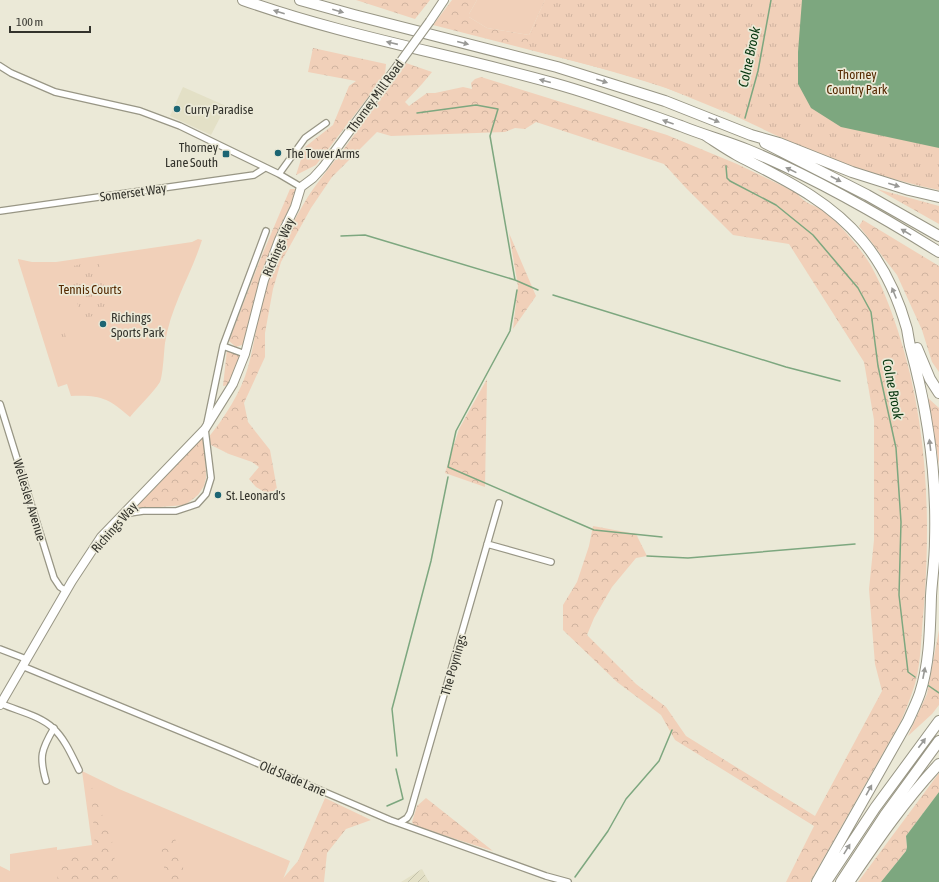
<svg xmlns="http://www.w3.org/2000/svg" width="939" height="882" viewBox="0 0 939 882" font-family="'Asap Condensed',sans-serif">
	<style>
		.built { fill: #e3e0c6 }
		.industrial { fill: url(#industrial-furrows) }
		.grass { fill: #f1d0b9 }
		.forest { fill: url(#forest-crowns) }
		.park { fill: url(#park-tufts) }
		.water { fill: #7da77f }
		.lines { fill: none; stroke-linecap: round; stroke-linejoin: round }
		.stream { stroke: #7da77f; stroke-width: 1.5 }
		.street-casing { stroke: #989685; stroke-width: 8 }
		.secondary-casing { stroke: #989685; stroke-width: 10 }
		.highway-casing { stroke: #989685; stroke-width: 12 }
		.street { stroke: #fff; stroke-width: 5.5 }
		.secondary { stroke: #fff; stroke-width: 8 }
		.highway { stroke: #fff; stroke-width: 10 }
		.secondary-bridge-casing { stroke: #989685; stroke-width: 10; stroke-linecap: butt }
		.secondary-bridge { stroke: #fff; stroke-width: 8 }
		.oneway { fill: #999996 }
		.poi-dot { fill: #1c6573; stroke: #ebe9d7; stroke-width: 1.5 }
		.labels { text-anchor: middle; stroke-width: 3.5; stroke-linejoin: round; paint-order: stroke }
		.park-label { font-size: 13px; fill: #552900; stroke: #ebe9d7 }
		.street-label { font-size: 13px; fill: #33332c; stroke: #ebe9d7 }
		.poi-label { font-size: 13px; fill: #33332c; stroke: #ebe9d7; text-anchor: start }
		.water-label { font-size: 14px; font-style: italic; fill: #073710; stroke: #ebe9d7 }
	</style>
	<defs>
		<pattern id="industrial-furrows" width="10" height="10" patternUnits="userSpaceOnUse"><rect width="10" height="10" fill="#e3e0c6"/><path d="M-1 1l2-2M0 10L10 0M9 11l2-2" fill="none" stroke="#c3c1aa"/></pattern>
		<pattern id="forest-crowns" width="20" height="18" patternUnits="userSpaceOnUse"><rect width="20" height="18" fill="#f1d0b9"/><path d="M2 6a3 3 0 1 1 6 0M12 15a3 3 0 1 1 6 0" fill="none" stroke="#cfb39f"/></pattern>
		<pattern id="park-tufts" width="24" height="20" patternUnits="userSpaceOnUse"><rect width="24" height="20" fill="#f1d0b9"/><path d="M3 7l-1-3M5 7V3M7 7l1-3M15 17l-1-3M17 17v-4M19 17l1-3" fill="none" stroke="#cfb39f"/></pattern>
	</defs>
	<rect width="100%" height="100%" fill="#ebe9d7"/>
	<path class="built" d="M 183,87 L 226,106 L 211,135 L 170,116 Z"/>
	<path class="industrial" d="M 422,869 L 429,882 L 401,882 Z"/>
	<path class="grass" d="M 477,0 L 545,0 L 529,35 L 487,28 L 469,17 L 469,14 Z
		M 198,239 L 202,240 C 191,275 171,305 165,343 C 164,351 163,375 160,382 C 153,393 139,406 130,417 C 108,398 101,395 71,396 L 67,384 L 58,387 L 18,260 L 18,259 L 32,262 L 56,262 L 192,242 Z
		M 82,771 L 119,789 L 290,861 L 282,882 L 0,882 L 0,866 L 10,871 L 10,854 L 57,847 L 57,850 L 92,845 Z"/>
	<path class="forest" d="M 356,0 L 430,0 L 415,19 Z
		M 452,0 L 477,0 L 469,14 L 469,17 L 487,28 L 529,35 L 545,0 L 725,112 L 659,85 L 612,71 L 433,25 Z
		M 313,48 L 386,64 L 385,75 L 316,165 L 296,175 L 305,147 L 333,125 L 349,86 L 356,81 L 308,72 Z
		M 406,63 L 432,72 L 422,84 L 405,102 L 409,106 L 427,93 L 435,93 L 463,87 L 472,89 L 471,83 L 475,79 L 481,77 L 667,135 L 737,164 L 797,193 C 804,204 815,205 824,211 C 838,222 861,249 870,264 C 882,285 890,307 898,331 C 927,420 931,513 924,606 C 921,631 922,659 915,684 C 911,697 906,709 901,721 L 810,882 L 786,882 L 814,826 L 675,740 L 661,715 L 617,682 L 563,630 L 563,605 L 577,582 L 589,546 L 593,526 L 636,534 L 647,556 L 636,558 L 612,587 L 594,618 L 587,635 L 636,684 L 666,707 L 686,736 L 815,816 L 882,691 L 875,664 L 869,589 L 874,540 L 874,420 L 864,362 L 789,244 L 733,235 L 686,188 L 664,164 L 536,122 L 525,129 L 515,128 L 505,132 L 391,136 L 377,132 L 332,177 L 311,208 L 281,262 L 273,289 L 265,333 L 265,357 L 244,403 L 248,422 L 270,450 L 277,489 L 268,494 L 256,487 L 249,479 L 259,467 L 252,462 L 229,454 L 209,444 L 208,438 C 224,418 241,393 248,367 C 258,332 259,293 275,259 C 284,241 293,222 303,205 C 315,184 331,166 346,146 C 366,119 386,91 406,63 Z
		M 290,189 L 299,189 L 278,230 L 263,278 L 245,344 L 236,347 L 229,341 L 260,260 Z
		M 877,189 L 939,206 L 939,224 Z
		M 863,220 L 939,266 L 939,372 L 932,362 L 922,330 L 897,275 L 859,226 Z
		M 509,233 L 536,296 L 513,329 L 518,286 Z
		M 227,350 L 242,354 L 230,385 L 223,386 Z
		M 487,379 L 485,487 L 445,473 L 459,429 Z
		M 928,398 L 939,408 L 939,465 Z
		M 205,436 L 206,478 L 204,486 L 198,495 L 185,505 L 134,509 L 203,437 Z
		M 939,630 L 939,705 L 932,714 L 908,736 L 927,694 Z
		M 939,773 L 939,792 L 906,836 L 907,847 L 906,851 L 881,882 L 858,882 Z
		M 91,785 L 112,841 L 118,882 L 57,882 L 59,862 L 95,850 Z
		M 325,798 L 371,820 L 346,829 L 327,853 L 324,882 L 280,882 L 298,861 Z
		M 426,798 L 493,851 L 415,826 L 412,822 L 417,806 Z
		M 175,838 L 186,878 L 192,882 L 166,882 L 160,839 Z"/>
	<path class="park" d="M 545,0 L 939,0 L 939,190 C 895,181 851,167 809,150 C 776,136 745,120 713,106 C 652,80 588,65 525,48 Z
		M 98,260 L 110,312 L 81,319 L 69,267 Z
		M 63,329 L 68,342 L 60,345 L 55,331 Z"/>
	<path class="water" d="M 802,0 L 939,0 L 939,148 L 841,127 L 811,108 L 798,84 L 798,52 Z
		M 939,792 L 939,882 L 881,882 L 906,851 L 907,847 L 906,836 Z"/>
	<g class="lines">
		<path class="stream" d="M 417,113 L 476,105 L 498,109 L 490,136 L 515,280
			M 745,118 L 758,71 L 771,0
			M 726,166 L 727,178 L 730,181 L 776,205 L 813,235 L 858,288 L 871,312 L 878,366 L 896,448 L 901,522 L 899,595 L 908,672 L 915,677
			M 341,236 L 365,235 L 515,280 L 538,290
			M 517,290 L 510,331 L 456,431 L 448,467 L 594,530 L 662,537
			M 553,295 L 786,367 L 840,381
			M 647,556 L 688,558 L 855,544
			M 926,684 L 939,693
			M 397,756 L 392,709 L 431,561 L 448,477
			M 387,806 L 403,799 L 396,769
			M 575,877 L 608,831 L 626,799 L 659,761 L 672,730"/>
		<defs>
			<path id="street" d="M 0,66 L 11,73 L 55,92 L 140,111 L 180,126 L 279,174 L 301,187
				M 279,174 L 305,138 L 326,123
				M 0,211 L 254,175 L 265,168
				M 223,346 L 245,354
				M 0,404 L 54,578 L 60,587 L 66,591
				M 207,423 L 223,346 L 266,231
				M 123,514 L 143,511 L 176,511 L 197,504 L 206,494 L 211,478 L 205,429
				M 487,544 L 551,562
				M 0,649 L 26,659
				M 22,666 L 231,752 L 390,820 L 546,876 L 568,882
				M 0,703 C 17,711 39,715 53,728 C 65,739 72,756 79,770
				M 46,781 C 39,757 41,750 54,728
				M 399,823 L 407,818 L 410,813 L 499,503"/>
			<path id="secondary" d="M 430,21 L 444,0
				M 0,705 L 72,581 L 101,537 L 205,429 L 233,384 L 245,354 L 264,280 L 279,240 L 295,207 L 301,187 L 313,178 L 323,167 L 396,68"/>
			<path id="highway" d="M 243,0 C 344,36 450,54 553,83 C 597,95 639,111 681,126 C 703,135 726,141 748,150 C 814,177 878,214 939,252
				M 300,0 L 354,15 L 557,67 L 592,78 L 665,101 L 751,135 L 779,143 L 852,172 L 909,190 L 939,197
				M 705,135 C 716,142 726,149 737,155 C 783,179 829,200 862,240 C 884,266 898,297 907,329 C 908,335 909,341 910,346 C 928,411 937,474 935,541 C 935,560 932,578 931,596 C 930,628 930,662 920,693 C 917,702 912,712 908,721 L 817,882
				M 765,143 L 867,195 L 939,236
				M 917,348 L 930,379 L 939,393
				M 826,882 L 875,808 L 939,721
				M 841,882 L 885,815 L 939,741
				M 849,882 C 877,841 905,800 939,764"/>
		</defs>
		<use href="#street" class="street-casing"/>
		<use href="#secondary" class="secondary-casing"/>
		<use href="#highway" class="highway-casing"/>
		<use href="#street" class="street"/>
		<use href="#secondary" class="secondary"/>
		<use href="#highway" class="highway"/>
		<defs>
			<path id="secondary-bridge" d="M 396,68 L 430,21"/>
		</defs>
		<use href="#secondary-bridge" class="secondary-bridge-casing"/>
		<use href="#secondary-bridge" class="secondary-bridge"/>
	</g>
	<defs><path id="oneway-solid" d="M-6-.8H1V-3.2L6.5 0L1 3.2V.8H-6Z"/></defs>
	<g class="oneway">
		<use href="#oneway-solid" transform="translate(338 11) rotate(16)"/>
		<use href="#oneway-solid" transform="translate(279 12) rotate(-162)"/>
		<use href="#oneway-solid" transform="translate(392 43) rotate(-167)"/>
		<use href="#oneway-solid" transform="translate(463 43) rotate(14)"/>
		<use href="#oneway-solid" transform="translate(545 81) rotate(-165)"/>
		<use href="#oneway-solid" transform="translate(602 81) rotate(18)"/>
		<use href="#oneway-solid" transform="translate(714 120) rotate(22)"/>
		<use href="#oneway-solid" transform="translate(668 122) rotate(-160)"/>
		<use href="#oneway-solid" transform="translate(791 170) rotate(-154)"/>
		<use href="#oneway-solid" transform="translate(836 179) rotate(28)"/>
		<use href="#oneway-solid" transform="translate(894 185) rotate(17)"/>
		<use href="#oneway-solid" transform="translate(906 232) rotate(-149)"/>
		<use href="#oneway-solid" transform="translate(894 293) rotate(-112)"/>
		<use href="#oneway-solid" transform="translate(930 445) rotate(-97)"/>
		<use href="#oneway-solid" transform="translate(924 673) rotate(-79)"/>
		<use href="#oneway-solid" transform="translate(922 743) rotate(-53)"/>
		<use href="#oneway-solid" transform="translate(869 790) rotate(-61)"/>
		<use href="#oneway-solid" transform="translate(847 849) rotate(-58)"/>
	</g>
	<g class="poi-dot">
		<circle cx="177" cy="109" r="4"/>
		<circle cx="278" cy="153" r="4"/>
		<rect x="222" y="150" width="8" height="8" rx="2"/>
		<circle cx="103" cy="324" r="4"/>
		<circle cx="218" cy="495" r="4"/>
	</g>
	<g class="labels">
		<g class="park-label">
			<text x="857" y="79">Thorney<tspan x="857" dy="15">Country Park</tspan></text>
			<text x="90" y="294">Tennis Courts</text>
		</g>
		<g class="street-label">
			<text transform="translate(375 96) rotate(-54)" y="5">Thorney Mill Road</text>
			<text transform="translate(133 192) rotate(-8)" y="5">Somerset Way</text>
			<text transform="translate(278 247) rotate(-67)" y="5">Richings Way</text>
			<text transform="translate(30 500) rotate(73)" y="5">Wellesley Avenue</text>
			<text transform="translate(114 527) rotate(-49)" y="5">Richings Way</text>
			<text transform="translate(453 665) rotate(-74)" y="5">The Poynings</text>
			<text transform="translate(293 778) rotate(23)" y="5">Old Slade Lane</text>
		</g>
		<g class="poi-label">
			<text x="185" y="114">Curry Paradise</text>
			<text x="218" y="152" text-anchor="end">Thorney<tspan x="218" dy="15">Lane South</tspan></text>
			<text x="286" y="158">The Tower Arms</text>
			<text x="111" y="322">Richings<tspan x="111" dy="15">Sports Park</tspan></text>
			<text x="226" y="500">St. Leonard's</text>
		</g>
		<g class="water-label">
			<text transform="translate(749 57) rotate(-78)" y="5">Colne Brook</text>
			<text transform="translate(893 389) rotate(79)" y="5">Colne Brook</text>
		</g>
	</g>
	<path d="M10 26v6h80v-6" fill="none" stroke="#33332c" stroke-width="2"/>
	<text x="16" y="26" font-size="12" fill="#33332c" stroke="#ebe9d7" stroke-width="3" paint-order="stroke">100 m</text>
</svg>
